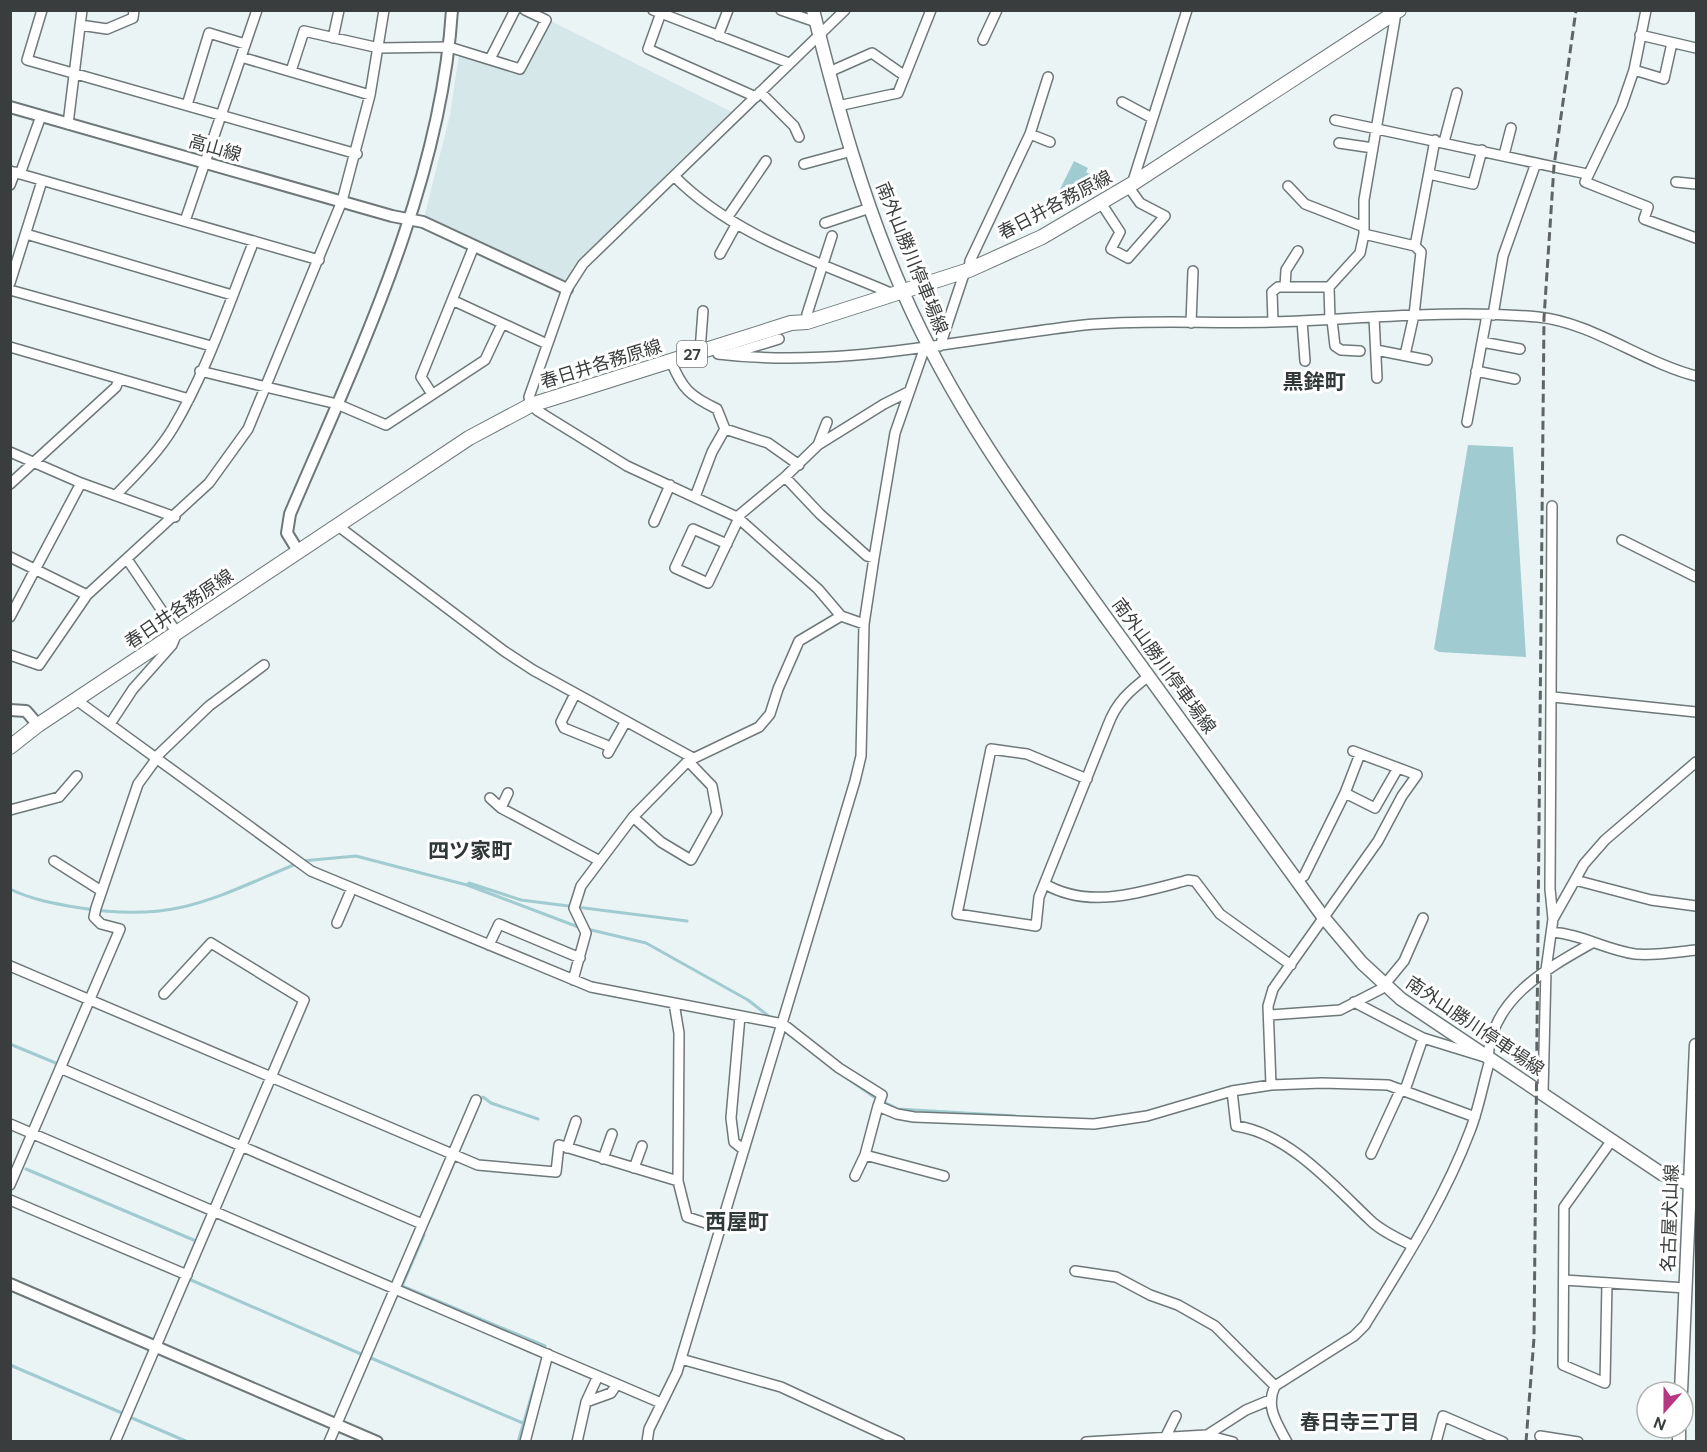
<svg xmlns="http://www.w3.org/2000/svg" width="1707" height="1452" viewBox="0 0 1707 1452" font-family="'DM Sans','Noto Sans JP',sans-serif">
	<style>
		.built { fill: #d5e7e9 }
		.water { fill: #a0cbd1 }
		.lines { fill: none; stroke-linecap: round; stroke-linejoin: round }
		.stream { stroke: #a0cbd1; stroke-width: 3 }
		.minor-casing { stroke: #6f7879; stroke-width: 12 }
		.tertiary-casing { stroke: #6f7879; stroke-width: 14 }
		.secondary-casing { stroke: #6f7879; stroke-width: 15 }
		.primary-casing { stroke: #6f7879; stroke-width: 16 }
		.minor { stroke: #fff; stroke-width: 9 }
		.tertiary { stroke: #fff; stroke-width: 10 }
		.secondary { stroke: #fff; stroke-width: 12 }
		.primary { stroke: #fff; stroke-width: 14 }
		.rail { stroke: #5f6464; stroke-width: 3; stroke-dasharray: 9 4.5; stroke-linecap: butt }
		.labels { text-anchor: middle; stroke-width: 6; stroke-linejoin: round; paint-order: stroke }
		.shield { fill: #fff; stroke: #747777; stroke-width: 1.5 }
		.shield-label { font-size: 16px; font-weight: bold; fill: #393d3d }
		.street-label { font-size: 18px; fill: #393d3d; stroke: #fff }
		.neighbourhood-label { font-size: 20px; font-weight: bold; fill: #313839; stroke: #fff }
		.quarter-label { font-size: 21px; font-weight: bold; fill: #313839; stroke: #fff }
	</style>
	<rect width="100%" height="100%" fill="#eaf4f5"/>
	<path class="built" d="M 549,20 L 736,114 L 572,268 L 574,271 L 568,281 L 561,282 L 426,218 L 425,214 L 450,115 L 459,55 L 463,53 L 521,72 Z"/>
	<path class="water" d="M 1074,161 L 1088,168 L 1086,172 L 1099,179 L 1097,183 L 1083,191 L 1077,188 L 1073,198 L 1059,191 Z
		M 1468,445 L 1513,447 L 1526,657 L 1439,652 L 1434,649 Z"/>
	<g class="lines">
		<path class="stream" d="M 302,861 L 356,856 L 467,885 L 581,928
			M 467,885 L 469,883 L 521,900 L 687,921
			M 10,889 C 32,900 57,904 81,908 C 175,923 214,898 296,864
			M 587,929 L 646,943 L 748,1000 L 771,1018
			M 11,964 L 12,962 L 31,970
			M 10,1044 L 58,1064
			M 844,1076 L 874,1097 L 898,1109 L 1015,1116
			M 479,1101 L 483,1097 L 491,1103 L 538,1119
			M 26,1169 L 196,1241 L 185,1267
			M 431,1217 L 475,1113
			M 424,1235 L 402,1286 L 545,1346
			M 191,1280 L 361,1354
			M 371,1358 L 525,1424
			M 10,1365 L 122,1413
			M 132,1418 L 188,1442
			M 518,1442 L 542,1360"/>
		<defs>
			<path id="minor" d="M 42,10 L 27,60 L 357,154
				M 653,10 L 789,63
				M 662,10 L 648,49 L 756,97
				M 781,10 L 816,22
				M 845,10 L 583,264 L 567,289 L 529,397 L 531,405 L 538,411 L 627,466 L 737,517 L 818,589 L 841,616 L 864,624
				M 1646,10 L 1634,70 L 1622,105 L 1585,182 L 1648,207 L 1644,219 L 1696,238
				M 80,25 L 107,29 L 133,18 L 134,10
				M 1640,35 L 1696,48
				M 718,36 L 728,10
				M 333,38 L 339,10
				M 983,40 L 997,10
				M 241,57 L 370,95
				M 490,59 L 515,10
				M 1634,70 L 1664,79 L 1672,43
				M 291,71 L 304,31 L 379,48 L 449,47 L 520,69 L 546,20 L 525,10
				M 829,72 L 872,53 L 905,76
				M 760,92 L 794,126 L 799,137
				M 1122,102 L 1152,118
				M 187,105 L 209,33 L 245,44
				M 838,106 L 898,93 L 931,10
				M 1335,120 L 1587,174
				M 68,124 L 82,10
				M 1030,134 L 1050,142
				M 1444,142 L 1457,93
				M 1339,143 L 1373,148
				M 1504,155 L 1511,128
				M 804,164 L 852,151
				M 10,171 L 319,260
				M 20,174 L 41,116
				M 1429,174 L 1473,184 L 1482,150
				M 674,176 C 733,236 817,261 893,294
				M 1676,182 L 1696,184
				M 1132,184 L 1187,10
				M 10,185 L 15,172
				M 1288,186 L 1305,204 L 1364,227
				M 1101,203 L 1120,232 L 1111,249 L 1128,258 L 1165,216 L 1140,203 L 1128,186
				M 727,218 L 766,161
				M 185,221 L 257,10
				M 825,223 L 870,208
				M 26,234 L 232,295
				M 1364,234 L 1415,246
				M 720,254 L 736,225
				M 969,270 L 970,261 L 1030,134 L 1048,77
				M 10,283 L 42,181
				M 1285,287 L 1286,270 L 1298,251
				M 10,290 L 211,346
				M 452,300 L 547,344
				M 1493,315 L 1503,256 L 1536,163
				M 1374,317 L 1377,378
				M 1330,320 L 1329,287 L 1360,253 L 1364,234 L 1364,200 L 1395,19 L 1393,15
				M 1332,320 L 1335,346 L 1341,350 L 1360,351
				M 1302,321 L 1305,361
				M 807,322 L 807,314 L 832,236
				M 1273,322 L 1272,292 L 1278,287 L 1329,287
				M 1191,323 L 1193,271
				M 1482,342 L 1520,349
				M 940,346 L 965,271
				M 10,347 L 189,399
				M 715,347 L 718,354 C 841,369 962,339 1084,325 C 1144,319 1213,324 1274,322 C 1361,319 1450,309 1538,317 C 1591,322 1644,363 1696,376
				M 1376,350 L 1427,360
				M 700,351 L 703,311
				M 730,354 L 779,339
				M 1405,355 L 1414,315 L 1421,252 L 1415,246 L 1435,140
				M 671,361 C 682,389 690,396 717,409 L 725,429 L 712,452 L 695,497
				M 200,371 L 337,404 L 386,425 L 485,360 L 502,324
				M 1476,371 L 1515,379
				M 432,394 L 421,377 L 474,246
				M 1467,422 L 1487,315
				M 725,429 L 768,443 L 799,465
				M 818,445 L 884,404 L 908,392
				M 10,452 L 81,483 L 175,517
				M 785,477 L 820,514 L 867,556 L 874,558
				M 10,484 L 116,387 L 119,379
				M 116,495 C 136,474 158,453 173,428 C 207,371 229,303 254,241
				M 737,517 L 785,477 L 818,445 L 827,422
				M 654,522 L 670,485
				M 338,526 L 504,651 L 533,670 L 693,758
				M 1622,540 L 1696,577
				M 727,544 L 693,529 L 675,568 L 708,583 L 739,518
				M 10,557 L 87,595
				M 10,617 L 81,483
				M 10,655 L 39,665 L 87,595 L 209,483 L 248,429 L 342,201 L 370,95 L 384,10
				M 575,694 L 561,722 L 564,728 L 606,745
				M 1553,697 L 1696,712
				M 75,699 L 311,871 L 591,987 L 783,1024 L 839,1068 L 882,1095 L 878,1106 L 897,1114 L 914,1117 L 1094,1124 L 1147,1116 L 1232,1091 L 1271,1085 L 1322,1083 L 1388,1085 L 1475,1117
				M 110,724 L 133,689 L 172,645 L 177,633 L 127,559
				M 608,753 L 626,721
				M 156,757 L 209,706 L 264,665
				M 1087,779 L 1027,754 L 991,749 L 957,914 L 1036,926 L 1039,897 L 1108,725 C 1116,703 1130,690 1149,676
				M 1345,793 L 1375,808 L 1398,768
				M 490,798 L 501,808 L 600,861
				M 501,808 L 508,793
				M 10,810 L 59,797 L 77,776
				M 633,817 L 661,842 L 691,860 L 717,813 L 712,786 L 688,761
				M 54,861 L 100,890
				M 1575,880 L 1651,900 L 1696,906
				M 1296,881 L 1304,876 L 1345,793 L 1360,754
				M 1045,884 C 1089,910 1142,892 1188,880 L 1195,881 L 1220,914 L 1291,965
				M 1553,919 L 1584,864 L 1605,840 L 1696,762
				M 337,923 L 352,888
				M 1552,932 C 1581,934 1606,950 1635,954 C 1654,956 1677,952 1696,950
				M 489,945 L 499,924 L 580,958
				M 10,966 L 478,1165 L 556,1172 L 559,1145 L 678,1181
				M 573,980 L 586,933 L 574,908 L 581,886 L 633,817 L 688,761 L 759,727 L 770,714 L 778,689 L 799,641 L 841,616
				M 1354,1002 L 1423,1038 L 1488,1058 C 1491,999 1546,969 1592,943
				M 674,1003 L 679,1033 L 678,1181 L 687,1217 L 721,1228
				M 1269,1015 L 1340,1010 L 1381,989 L 1404,961 L 1423,918
				M 740,1016 L 731,1118 L 734,1142 L 744,1150
				M 60,1068 L 422,1224
				M 1271,1085 L 1268,1006 L 1273,989 L 1378,841 L 1402,796 L 1417,775 L 1353,751
				M 1405,1090 L 1423,1038
				M 1232,1091 L 1236,1126 C 1288,1133 1334,1186 1370,1220 C 1381,1231 1399,1239 1413,1246
				M 1543,1093 L 1546,970 L 1553,919 L 1550,889 L 1552,506
				M 10,1124 L 661,1403
				M 567,1148 L 576,1121
				M 1371,1154 L 1401,1089
				M 865,1155 L 944,1176
				M 603,1159 L 612,1134
				M 634,1168 L 642,1146
				M 855,1176 L 865,1155 L 878,1106
				M 10,1185 L 120,929 L 101,924 L 94,917 L 96,908 L 138,784 L 157,758
				M 10,1200 L 187,1275
				M 1075,1271 L 1116,1277 L 1150,1295 L 1178,1305 L 1215,1326 L 1275,1386
				M 1564,1280 L 1686,1288
				M 1607,1283 L 1605,1383 L 1563,1365 L 1564,1207 L 1612,1140
				M 681,1359 L 781,1387 L 900,1442
				M 586,1402 L 611,1393 L 617,1384
				M 1166,1436 L 1176,1416
				M 1540,1436 L 1578,1442
				M 1204,1437 L 1246,1410 L 1270,1400
				M 115,1442 L 304,1000 L 211,943 L 164,994
				M 329,1442 L 476,1100
				M 525,1442 L 548,1354
				M 577,1442 L 586,1402 L 598,1376
				M 647,1442 L 649,1429 L 677,1372 L 855,781 L 861,756 L 864,624 L 874,558 L 895,433 L 925,347
				M 1086,1442 L 1206,1435 L 1233,1442
				M 1287,1442 C 1277,1423 1265,1407 1275,1386 L 1354,1336 L 1365,1325 C 1403,1263 1444,1200 1470,1131 C 1479,1108 1483,1083 1490,1060
				M 1436,1442 L 1443,1416 L 1503,1442"/>
			<path id="tertiary" d="M 10,107 L 392,216 L 423,222 L 567,289
				M 298,551 L 287,533 L 290,514 C 358,355 441,185 452,10
				M 10,710 L 26,711 L 38,725
				M 10,1284 L 377,1442"/>
			<path id="secondary" d="M 813,10 C 837,106 863,202 903,292 C 955,412 1034,517 1110,623 C 1182,721 1252,820 1324,918 L 1362,963 L 1401,999 L 1662,1174 L 1689,1184
				M 1681,1392 L 1696,1045
				M 1679,1442 L 1679,1428"/>
			<path id="primary" d="M 10,747 L 38,725 L 469,438 L 531,405 L 791,323 L 807,322 L 969,270 L 1042,237 L 1132,184 L 1399,10"/>
		</defs>
		<use href="#minor" class="minor-casing"/>
		<use href="#tertiary" class="tertiary-casing"/>
		<use href="#secondary" class="secondary-casing"/>
		<use href="#primary" class="primary-casing"/>
		<use href="#minor" class="minor"/>
		<use href="#tertiary" class="tertiary"/>
		<use href="#secondary" class="secondary"/>
		<use href="#primary" class="primary"/>
		<path class="rail" d="M 1526,1442 L 1534,1338 L 1544,318 L 1554,166 L 1576,10"/>
	</g>
	<g class="labels">
		<rect class="shield" x="677" y="341" width="30" height="26" rx="4.5"/>
		<g class="shield-label">
			<text x="692" y="360">27</text>
		</g>
		<g class="street-label">
			<text transform="translate(215 148) rotate(16)" y="6">高山線</text>
			<text transform="translate(1055 205) rotate(-28)" y="6">春日井各務原線</text>
			<text transform="translate(912 258) rotate(68)" y="6">南外山勝川停車場線</text>
			<text transform="translate(601 364) rotate(-17)" y="6">春日井各務原線</text>
			<text transform="translate(179 609) rotate(-34)" y="6">春日井各務原線</text>
			<text transform="translate(1164 666) rotate(54)" y="6">南外山勝川停車場線</text>
			<text transform="translate(1475 1026) rotate(34)" y="6">南外山勝川停車場線</text>
			<text transform="translate(1670 1218) rotate(-88)" y="6">名古屋犬山線</text>
		</g>
		<g class="neighbourhood-label">
			<text x="1360" y="1429">春日寺三丁目</text>
		</g>
		<g class="quarter-label">
			<text x="1314" y="389">黒鉾町</text>
			<text x="470" y="858">四ツ家町</text>
			<text x="737" y="1229">西屋町</text>
		</g>
	</g>
	<rect width="1707" height="1452" fill="none" stroke="#393d3d" stroke-width="24"/>
	<g transform="translate(1665 1410) rotate(201)"><circle r="28" fill="#ffffff" stroke="#b0b1b1" stroke-width="1.5"/>
	<path d="M0-4.5L10 22L0 15L-10 22Z" fill="#b73783"/>
	<text y="-9" font-size="16" font-weight="bold" text-anchor="middle" fill="#393d3d">N</text>
	</g>
</svg>
